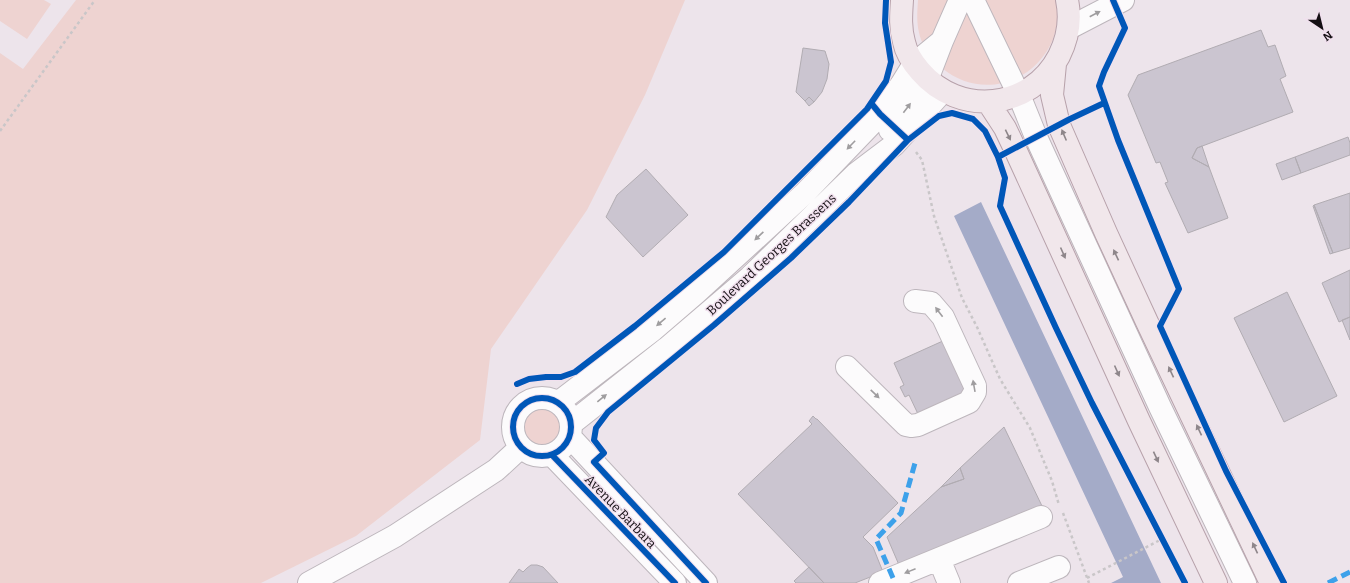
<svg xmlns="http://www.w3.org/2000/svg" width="1350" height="583" viewBox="0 0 1350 583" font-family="Bitter,serif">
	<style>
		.green { fill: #eed3d1 }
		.water { fill: #a4abc8 }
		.building { fill: #cbc5d0; stroke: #b1acb2 }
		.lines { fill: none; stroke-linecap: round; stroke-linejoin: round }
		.minor-casing { stroke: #bdb6bc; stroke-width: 24 }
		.major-casing { stroke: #b7a1aa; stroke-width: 24 }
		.path { stroke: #c9c6c8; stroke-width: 2.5; stroke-dasharray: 3 3; stroke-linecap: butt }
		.minor { stroke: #fcfbfc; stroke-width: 22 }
		.major { stroke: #f1e7eb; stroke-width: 22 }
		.quiet { stroke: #3da1ea; stroke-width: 5; stroke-dasharray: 10 5; stroke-linecap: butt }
		.cycleway-casing { stroke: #f1e0ee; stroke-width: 8 }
		.cycleway { stroke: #0057b8; stroke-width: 6 }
		.oneway { fill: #9f9d9f }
		.oneway2 { fill: #8e868a }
		.labels { text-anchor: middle; stroke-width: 3; stroke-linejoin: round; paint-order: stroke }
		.street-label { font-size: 13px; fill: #140f13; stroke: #f1e0ee }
	</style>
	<rect width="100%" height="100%" fill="#ede4eb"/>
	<path class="green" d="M 0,0 L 44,0 L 51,4 L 27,39 L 0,21 Z
		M 76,0 L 685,0 L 645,95 L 587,210 L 491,349 L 480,440 L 356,536 L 261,583 L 0,583 L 0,53 L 23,69 Z
		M 918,0 L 1056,0 C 1060,12 1057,27 1053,39 C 1035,84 980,100 942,68 C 934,62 926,52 922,42 C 916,27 917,15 918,0 Z
		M523 427a19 19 0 1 1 38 0a19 19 0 1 1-38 0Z"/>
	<path class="water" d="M 981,202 L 1161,583 L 1111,583 L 1123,577 L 954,216 Z"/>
	<path class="building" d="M 1261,30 L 1268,47 L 1275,45 L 1286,76 L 1280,79 L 1293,112 L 1197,148 L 1192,158 L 1209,167 L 1228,218 L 1188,233 L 1165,183 L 1168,182 L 1160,162 L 1156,163 L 1128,95 L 1138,75 Z
		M 803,48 L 825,51 L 829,64 L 827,79 L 822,92 L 814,102 L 809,97 L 805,101 L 796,92 Z
		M 809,97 L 814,102 L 809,106 L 805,101 Z
		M 1348,137 L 1350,143 L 1350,155 L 1301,173 L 1295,157 Z
		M 1202,146 L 1209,167 L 1192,158 L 1197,148 Z
		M 1295,157 L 1301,173 L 1282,180 L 1276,164 Z
		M 646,169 L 688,215 L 643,257 L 606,217 L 617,195 Z
		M 1350,193 L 1350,248 L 1333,253 L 1314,205 Z
		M 1314,205 L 1333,253 L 1330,254 L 1313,206 Z
		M 1350,270 L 1350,317 L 1339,322 L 1322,283 Z
		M 1287,292 L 1337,396 L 1284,422 L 1234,318 Z
		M 1350,317 L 1350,340 L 1342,320 Z
		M 945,340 L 969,391 L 918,414 L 909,395 L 905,397 L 900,387 L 904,385 L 894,363 Z
		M 813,416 L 816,419 L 817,419 L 898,503 L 863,537 L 873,547 L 883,572 L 855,583 L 824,583 L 738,494 L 812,424 L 809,421 Z
		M 1004,427 L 1042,506 L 899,565 L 887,537 L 941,487 L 964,479 L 960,468 Z
		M 960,468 L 964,479 L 941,487 Z
		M 531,565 L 537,565 L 543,567 L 558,583 L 509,583 L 519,569 L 523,572 L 527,568 Z
		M 809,567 L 824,583 L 796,583 L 794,581 Z"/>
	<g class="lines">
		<defs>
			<path id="minor" d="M 973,0 L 1019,95 L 1036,137 L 1160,407 L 1245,583
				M 1069,28 L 1123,0
				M 890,130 L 927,80 L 942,41 L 960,0
				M 847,367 L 906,425 L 911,426 L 918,425 L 969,402 L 975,392 L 975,386 L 943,317 L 931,303 L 915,301
				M513 427a29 29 0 1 1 58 0a29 29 0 1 1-58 0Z
				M 559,402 L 653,330 L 696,293 L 805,193 L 878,117 L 901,85 L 914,64 L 942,41
				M 572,423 L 667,348 L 750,277 L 857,173 L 894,145 L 943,91
				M 570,437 L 706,583
				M 552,455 L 675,583
				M 939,559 L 949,583
				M 309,583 L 395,536 L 496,470 L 521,447
				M 880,583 L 1041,517
				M 1019,583 L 1059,567"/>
			<path id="major" d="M 902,0 C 901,15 900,28 904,42 C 906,52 913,63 920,71 C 959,117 1031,110 1059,56 C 1068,38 1071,19 1067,0
				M 1055,64 L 1052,95 L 1059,125 L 1106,233 L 1147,322 L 1271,583
				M 988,102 L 1005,128 L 1015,149 L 1139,421 L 1216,583"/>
		</defs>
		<use href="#minor" class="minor-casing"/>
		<use href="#major" class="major-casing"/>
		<path class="path" d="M 0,131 L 95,0
			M 916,152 L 922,160 L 934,216 L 962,298 L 977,327 L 1000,379 L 1030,428 L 1052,481 L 1059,505
			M 1005,179 L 1000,206 L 1056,328 L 1092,403 L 1185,583
			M 1063,513 L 1089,583
			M 1087,578 L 1162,539"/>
		<use href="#minor" class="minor"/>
		<use href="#major" class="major"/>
		<path class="quiet" d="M 893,578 L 876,539 L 901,513 L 915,463
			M 1328,583 L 1350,572"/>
		<defs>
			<path id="cycleway" d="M 1113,0 L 1125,28 L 1104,72 L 1099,86 L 1118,140 L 1179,289 L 1160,326 L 1226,471 L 1284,583
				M 871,103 L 880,114 L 908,140
				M 998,157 L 1070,119 L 1104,103
				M 517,384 L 529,379 L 546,377 L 561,377 L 575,372 L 635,326 L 724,252 L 867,109 L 886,81 L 891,62 L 885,23 L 886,0
				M513 427a29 29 0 1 1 58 0a29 29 0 1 1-58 0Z
				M 552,455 L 675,583
				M 706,583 L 594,462 L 604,453 L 594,440 L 596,428 L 608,412 L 714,325 L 791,258 L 849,202 L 908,140 L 939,116 L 952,113 L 973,119 L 985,131 L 998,157 L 1005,178 L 1000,206 L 1056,328 L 1092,403 L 1185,583"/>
		</defs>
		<use href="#cycleway" class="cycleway-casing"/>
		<use href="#cycleway" class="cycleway"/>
	</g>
	<defs><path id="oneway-solid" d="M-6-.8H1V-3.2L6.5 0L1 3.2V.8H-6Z"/></defs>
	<g class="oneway">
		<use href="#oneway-solid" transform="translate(1095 14) rotate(-28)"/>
		<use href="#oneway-solid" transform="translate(907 108) rotate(-53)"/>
		<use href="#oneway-solid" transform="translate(851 145) rotate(134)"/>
		<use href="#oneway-solid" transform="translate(759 236) rotate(137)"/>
		<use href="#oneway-solid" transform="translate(939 312) rotate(-127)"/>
		<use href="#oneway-solid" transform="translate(661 322) rotate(140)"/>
		<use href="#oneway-solid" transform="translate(974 386) rotate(-100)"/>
		<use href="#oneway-solid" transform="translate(875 394) rotate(44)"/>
		<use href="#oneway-solid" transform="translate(602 398) rotate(-39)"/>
		<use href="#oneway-solid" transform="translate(910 571) rotate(158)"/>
	</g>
	<g class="oneway2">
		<use href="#oneway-solid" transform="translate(1008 135) rotate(64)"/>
		<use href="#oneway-solid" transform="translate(1064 135) rotate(-113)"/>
		<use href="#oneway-solid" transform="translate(1063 253) rotate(66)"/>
		<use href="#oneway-solid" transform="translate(1116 255) rotate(-115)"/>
		<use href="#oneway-solid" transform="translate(1117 371) rotate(66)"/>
		<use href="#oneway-solid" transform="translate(1171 372) rotate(-115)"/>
		<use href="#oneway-solid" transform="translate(1199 430) rotate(-115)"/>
		<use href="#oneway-solid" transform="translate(1156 457) rotate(65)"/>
		<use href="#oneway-solid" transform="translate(1255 548) rotate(-115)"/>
	</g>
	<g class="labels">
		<g class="street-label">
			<text transform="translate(771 254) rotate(-43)" y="5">Boulevard Georges Brassens</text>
			<text transform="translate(621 511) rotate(46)" y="5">Avenue Barbara</text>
		</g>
	</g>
	<g transform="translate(1322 28) rotate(145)" stroke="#f1e0ee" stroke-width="3" paint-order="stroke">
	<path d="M0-3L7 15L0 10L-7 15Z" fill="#140f13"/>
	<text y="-6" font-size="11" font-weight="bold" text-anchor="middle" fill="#140f13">N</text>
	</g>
</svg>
